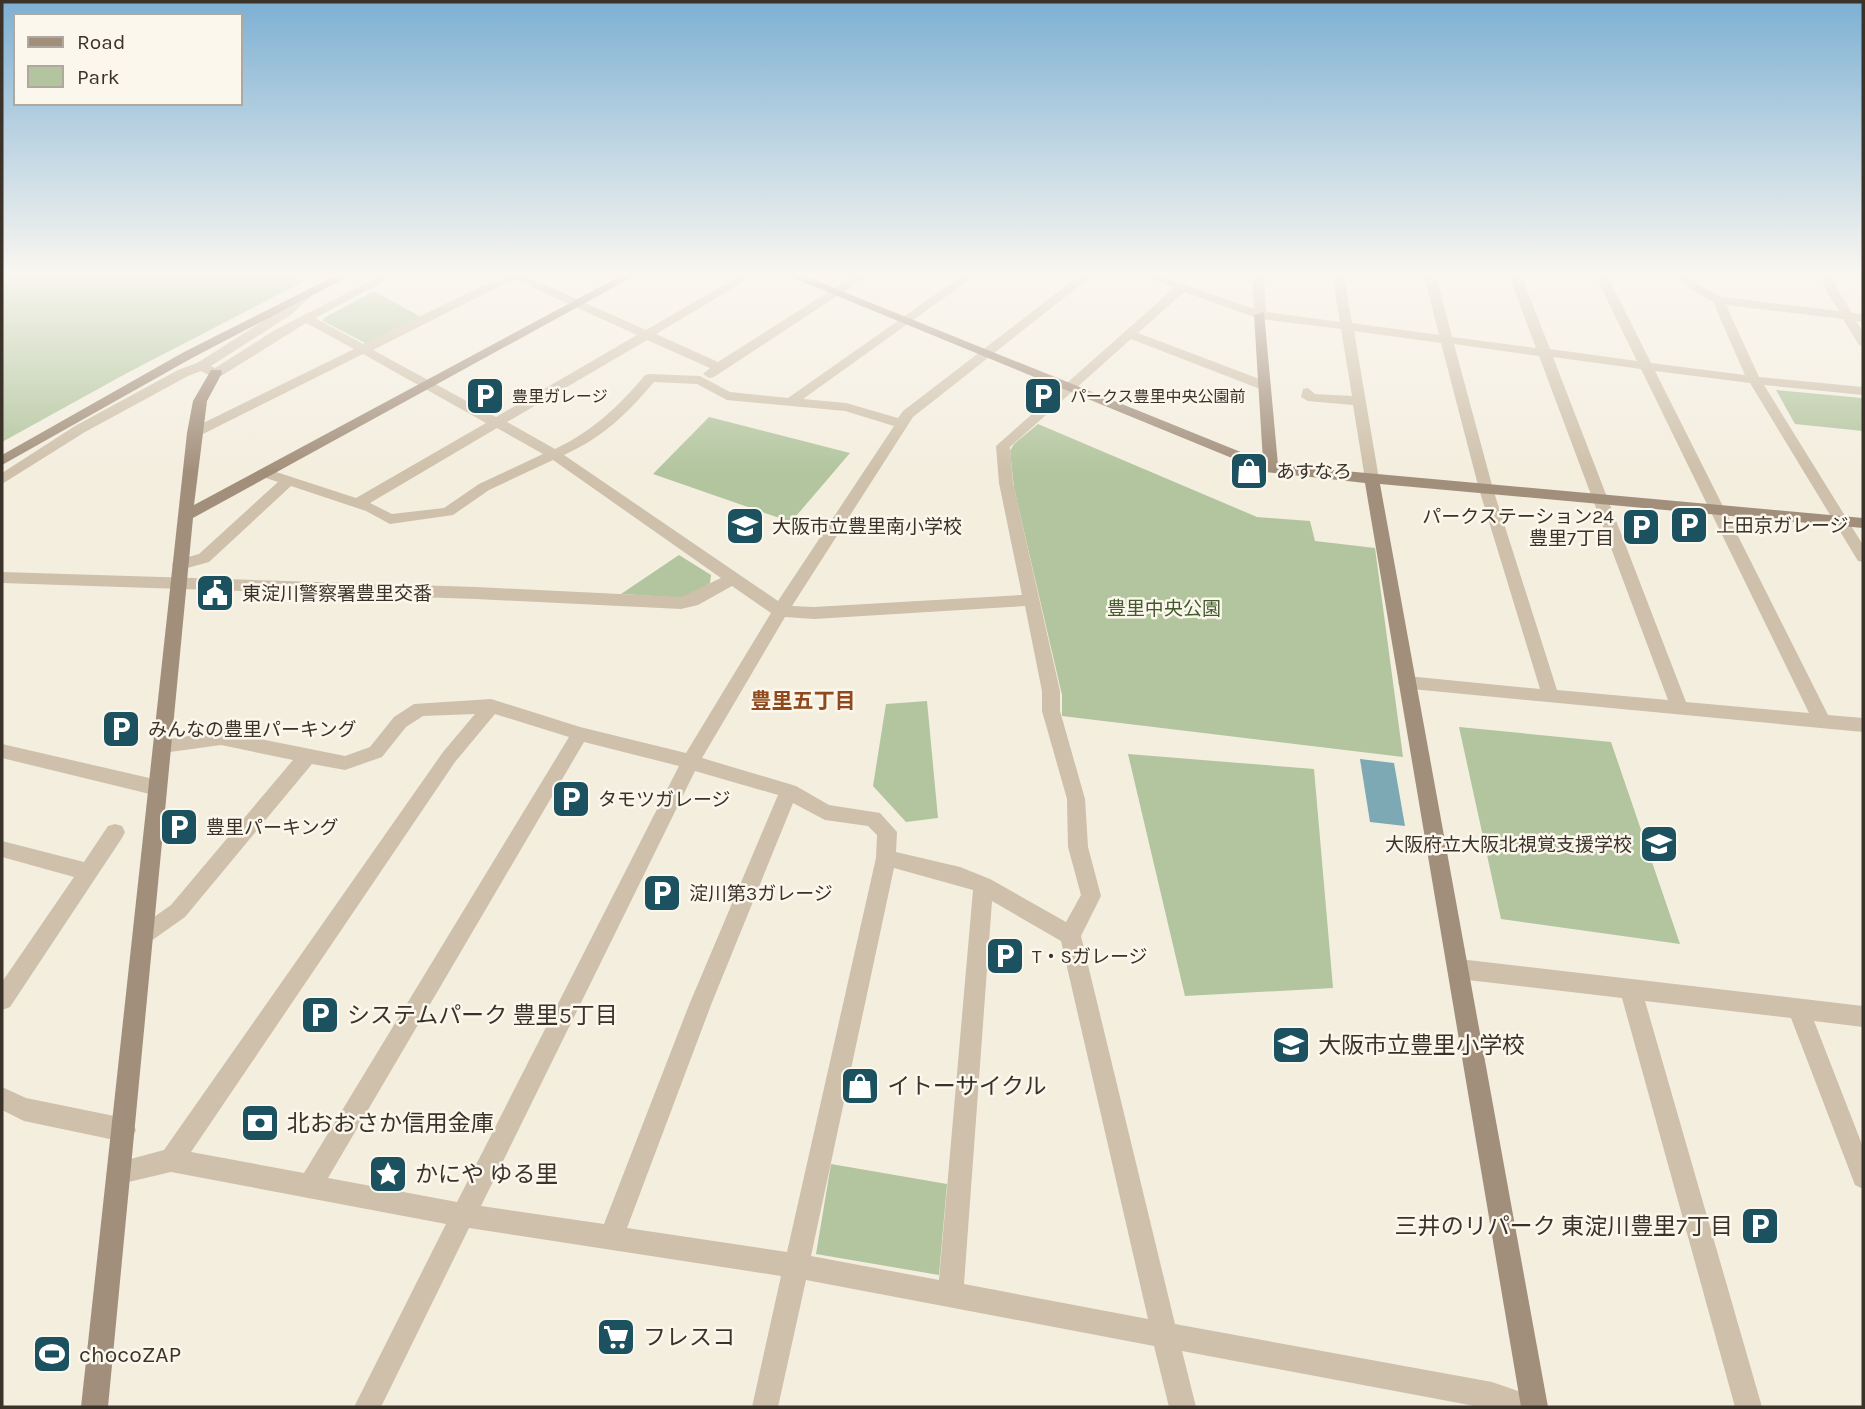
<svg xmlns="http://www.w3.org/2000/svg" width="1865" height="1409" viewBox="0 0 1865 1409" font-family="Karla,'Noto Sans JP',sans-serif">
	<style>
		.green { fill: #b2c59e }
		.water { fill: #7ca9b4 }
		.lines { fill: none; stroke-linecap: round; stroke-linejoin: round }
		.street { fill: #cec0aa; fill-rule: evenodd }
		.secondary { fill: #a28f7b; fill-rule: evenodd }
		.labels { text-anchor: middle; stroke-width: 5; stroke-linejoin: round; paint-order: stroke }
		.far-poi-label { font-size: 16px; fill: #3b322a; stroke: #fbf7ec; text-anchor: start }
		.poi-label { font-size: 19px; fill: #3b322a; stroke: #fbf7ec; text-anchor: start }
		.park-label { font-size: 19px; fill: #435b2c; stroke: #fbf7ec }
		.neighbourhood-label { font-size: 21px; font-weight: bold; fill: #8f491d; stroke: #fbf7ec }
		.near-poi-label { font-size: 23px; fill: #3b322a; stroke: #fbf7ec; text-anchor: start }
	</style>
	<rect width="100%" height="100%" fill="#f4eedf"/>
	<path class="green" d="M 2,275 L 290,275 L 305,281 L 127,373 L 2,442 Z
		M 374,291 L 421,317 L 367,344 L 323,321 L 324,318 Z
		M 1776,390 L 1862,398 L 1863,431 L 1795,424 Z
		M 709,417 L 850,453 L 791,522 L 653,474 Z
		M 1038,424 L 1257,517 L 1310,521 L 1315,541 L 1375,548 L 1403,757 L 1062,716 L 1062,695 L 1014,488 L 1010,451 L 1014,444 Z
		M 679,555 L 711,575 L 710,583 L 686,598 L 621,594 Z
		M 927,701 L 938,818 L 906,822 L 873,786 L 886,704 Z
		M 1459,727 L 1611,742 L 1680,944 L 1501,919 Z
		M 1128,754 L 1314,769 L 1333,988 L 1185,996 Z
		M 831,1164 L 947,1184 L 939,1275 L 816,1254 Z"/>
	<path class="water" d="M 1360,759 L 1394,763 L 1405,826 L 1370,822 Z"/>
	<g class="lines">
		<path class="street" d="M 382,275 L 396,275 L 315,318 L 363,344 L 505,275 L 523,275 L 646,330 L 741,275 L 755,275 L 656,334 L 718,362 L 855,275 L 869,275 L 714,377 L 709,378 L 703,374 L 710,368 L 647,340 L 507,422 L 555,449 C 593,431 618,407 645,375 L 650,374 L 700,376 L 730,392 L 788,398 L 963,275 L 976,275 L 803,399 L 846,403 L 898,418 L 903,411 L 1080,275 L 1093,275 L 913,417 L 792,606 L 814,607 L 1022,595 L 999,483 L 996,446 L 1174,288 L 1142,275 L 1158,275 L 1254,309 L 1252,275 L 1264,275 L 1266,312 L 1340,322 L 1332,275 L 1344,275 L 1352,323 L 1439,335 L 1424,275 L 1436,275 L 1452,337 L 1536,348 L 1509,275 L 1521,275 L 1550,349 L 1637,361 L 1595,275 L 1607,275 L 1651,363 L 1745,375 L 1713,302 L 1691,289 L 1677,275 L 1689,275 L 1699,285 L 1721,297 L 1839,311 L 1824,287 L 1822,275 L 1834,275 L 1836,287 L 1852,313 L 1863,314 L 1863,322 L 1856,321 L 1863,332 L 1863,346 L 1859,345 L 1843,319 L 1726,305 L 1759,377 L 1863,387 L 1863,395 L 1764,385 L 1863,545 L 1863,562 L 1858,561 L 1750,383 L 1655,371 L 1828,715 L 1863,718 L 1863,732 L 1401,688 L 1398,683 L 1401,678 L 1407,676 L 1540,689 L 1479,489 L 1441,343 L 1354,331 L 1379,479 L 1372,484 L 1365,479 L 1353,405 L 1308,401 L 1301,397 L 1303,389 L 1308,388 L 1315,394 L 1352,396 L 1341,329 L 1260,319 L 1184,292 L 1138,333 L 1270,383 L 1270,389 L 1260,389 L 1131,339 L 1010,447 L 1013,483 L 1060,691 L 1060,711 L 1085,799 L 1088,847 L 1101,896 L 1081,936 L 1175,1324 L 1492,1382 L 1535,1397 L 1538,1407 L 1480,1407 L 1182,1351 L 1196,1407 L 1169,1407 L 1154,1346 L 806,1280 L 778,1407 L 752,1407 L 781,1276 L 469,1228 L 381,1407 L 354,1407 L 446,1224 L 171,1172 L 120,1184 L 112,1180 L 108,1172 L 112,1164 L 164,1150 L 443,752 L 475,714 L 423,716 L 406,727 L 382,757 L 345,770 L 312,764 L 185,917 L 144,946 L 137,943 L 134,936 L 137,929 L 171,905 L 293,760 L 221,745 L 163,753 L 157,751 L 154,746 L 157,741 L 221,731 L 345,756 L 370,747 L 394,717 L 414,704 L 491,699 L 580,727 L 686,753 L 771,613 L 732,586 L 698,605 L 681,609 L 476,599 L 2,583 L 2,572 L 476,587 L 681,597 L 721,578 L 553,460 L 489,490 L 453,515 L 390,524 L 366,511 L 291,486 L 209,562 L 180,570 L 174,569 L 172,565 L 174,561 L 199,554 L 278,482 L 260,476 L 260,470 L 270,470 L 356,498 L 486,423 L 363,354 L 199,436 L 189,436 L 189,430 L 354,349 L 306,323 L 221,376 L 211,376 L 201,371 L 188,376 L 85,432 L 2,484 L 2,473 L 75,426 L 178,370 L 197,363 L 284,308 L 302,292 L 312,295 L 292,314 L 211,366 L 215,368 L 275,330 ZM 514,279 L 637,335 L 496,417 L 373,350 ZM 1454,344 L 1539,356 L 1668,700 L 1557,690 L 1493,489 ZM 1553,357 L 1641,369 L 1809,713 L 1686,702 ZM 654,382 L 697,384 L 727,400 L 845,411 L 894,426 L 778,601 L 564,455 C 603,437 626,415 654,382 ZM 497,428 L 543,454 L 479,484 L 444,508 L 392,514 L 370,503 ZM 1025,606 L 1042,691 L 1042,711 L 1067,799 L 1068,847 L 1081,895 L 1066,922 L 990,879 L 960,867 L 896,852 L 897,832 L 880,813 L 829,805 L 796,786 L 702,758 L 785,617 L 814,619 ZM 495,714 L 569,737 L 304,1173 L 191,1152 L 455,762 ZM 584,742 L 679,766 L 457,1202 L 328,1178 ZM 695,771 L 778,795 L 689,1005 L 604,1224 L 481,1206 ZM 793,803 L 825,820 L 868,826 L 877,835 L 876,858 L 787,1252 L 627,1228 L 711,1005 ZM 894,868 L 973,890 L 939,1280 L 811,1256 ZM 992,901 L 1061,941 L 1148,1319 L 964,1284 Z
			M 2,744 L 158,780 L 165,783 L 167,788 L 165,793 L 158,796 L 2,758 Z
			M 115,824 L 122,826 L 125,832 L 122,838 L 10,1007 L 2,1010 L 2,982 L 74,877 L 2,857 L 2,841 L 84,862 L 108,826 Z
			M 1459,959 L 1863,1006 L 1863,1027 L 1814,1021 L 1863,1147 L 1863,1189 L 1855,1185 L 1791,1018 L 1645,1001 L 1762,1407 L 1735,1407 L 1622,998 L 1459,979 L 1452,976 L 1448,969 L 1452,962 Z
			M 2,1087 L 26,1098 L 124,1118 L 132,1122 L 136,1130 L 132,1138 L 124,1142 L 24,1121 L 2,1110 Z"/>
		<path class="secondary" d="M 337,275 L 351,275 L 192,358 L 2,465 L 2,455 L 184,352 Z
			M 622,275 L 636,275 L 193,518 L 108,1407 L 81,1407 L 187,433 L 193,401 L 211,370 L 221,370 L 222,373 L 207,401 L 194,505 Z
			M 786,275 L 802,275 L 1263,461 L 1254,315 L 1264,312 L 1278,465 L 1863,518 L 1863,528 L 1380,484 L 1548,1407 L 1521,1407 L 1365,483 L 1266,472 Z"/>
	</g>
	<linearGradient id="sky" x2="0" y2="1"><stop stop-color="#7db0d3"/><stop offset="0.58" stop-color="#faf7f1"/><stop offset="1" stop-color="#faf7f1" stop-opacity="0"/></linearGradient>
	<rect width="1865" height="472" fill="url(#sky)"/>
	<defs>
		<symbol id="parking-square" viewBox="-11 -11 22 22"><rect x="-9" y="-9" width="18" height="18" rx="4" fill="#1c5160" stroke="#fbf7ec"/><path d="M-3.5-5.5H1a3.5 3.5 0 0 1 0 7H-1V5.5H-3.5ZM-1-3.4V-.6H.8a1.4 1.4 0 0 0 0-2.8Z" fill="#fff"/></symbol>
		<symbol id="shop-square" viewBox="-11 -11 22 22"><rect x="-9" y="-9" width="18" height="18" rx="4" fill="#1c5160" stroke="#fbf7ec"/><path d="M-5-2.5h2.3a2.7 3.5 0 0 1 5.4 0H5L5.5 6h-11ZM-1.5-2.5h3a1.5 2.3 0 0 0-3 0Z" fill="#fff"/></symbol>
		<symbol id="school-square" viewBox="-11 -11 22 22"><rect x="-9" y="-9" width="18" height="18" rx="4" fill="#1c5160" stroke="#fbf7ec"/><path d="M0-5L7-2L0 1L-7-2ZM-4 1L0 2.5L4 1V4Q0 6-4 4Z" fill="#fff"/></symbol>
		<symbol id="civic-square" viewBox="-11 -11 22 22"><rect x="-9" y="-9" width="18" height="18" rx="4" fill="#1c5160" stroke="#fbf7ec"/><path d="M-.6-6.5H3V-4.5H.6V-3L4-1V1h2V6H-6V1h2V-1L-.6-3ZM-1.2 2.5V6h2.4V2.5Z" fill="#fff"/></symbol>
		<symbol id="bank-square" viewBox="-11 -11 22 22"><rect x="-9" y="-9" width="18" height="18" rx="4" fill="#1c5160" stroke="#fbf7ec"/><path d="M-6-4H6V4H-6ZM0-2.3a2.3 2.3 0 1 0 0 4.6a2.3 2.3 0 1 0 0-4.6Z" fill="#fff"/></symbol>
		<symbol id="sight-square" viewBox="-11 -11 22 22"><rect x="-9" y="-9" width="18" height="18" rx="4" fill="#1c5160" stroke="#fbf7ec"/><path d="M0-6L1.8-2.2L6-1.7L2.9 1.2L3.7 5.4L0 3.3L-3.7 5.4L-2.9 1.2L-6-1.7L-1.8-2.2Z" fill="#fff"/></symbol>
		<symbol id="supermarket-square" viewBox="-11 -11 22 22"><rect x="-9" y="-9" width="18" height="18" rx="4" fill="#1c5160" stroke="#fbf7ec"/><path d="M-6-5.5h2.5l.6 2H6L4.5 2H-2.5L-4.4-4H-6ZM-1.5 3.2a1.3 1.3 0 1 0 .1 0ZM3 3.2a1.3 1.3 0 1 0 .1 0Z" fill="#fff"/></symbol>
		<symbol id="stadium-square" viewBox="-11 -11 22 22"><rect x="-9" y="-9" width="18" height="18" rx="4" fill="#1c5160" stroke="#fbf7ec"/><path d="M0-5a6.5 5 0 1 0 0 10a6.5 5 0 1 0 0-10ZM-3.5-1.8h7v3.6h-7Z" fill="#fff"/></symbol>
	</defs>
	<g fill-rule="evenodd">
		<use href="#parking-square" x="463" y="374" width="44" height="44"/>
		<use href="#parking-square" x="1021" y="374" width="44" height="44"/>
		<use href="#shop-square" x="1227" y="449" width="44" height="44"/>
		<use href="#parking-square" x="1667" y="503" width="44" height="44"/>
		<use href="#school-square" x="723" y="504" width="44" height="44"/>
		<use href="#parking-square" x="1619" y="505" width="44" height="44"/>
		<use href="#civic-square" x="193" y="571" width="44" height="44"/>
		<use href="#parking-square" x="99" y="707" width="44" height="44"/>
		<use href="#parking-square" x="549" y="777" width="44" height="44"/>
		<use href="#parking-square" x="157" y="805" width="44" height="44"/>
		<use href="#school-square" x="1637" y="822" width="44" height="44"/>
		<use href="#parking-square" x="640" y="871" width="44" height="44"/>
		<use href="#parking-square" x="983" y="934" width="44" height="44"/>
		<use href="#parking-square" x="298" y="993" width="44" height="44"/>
		<use href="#school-square" x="1269" y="1023" width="44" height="44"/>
		<use href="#shop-square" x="838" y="1064" width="44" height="44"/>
		<use href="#bank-square" x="238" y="1101" width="44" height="44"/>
		<use href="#sight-square" x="366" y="1152" width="44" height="44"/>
		<use href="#parking-square" x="1738" y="1204" width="44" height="44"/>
		<use href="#supermarket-square" x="594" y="1315" width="44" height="44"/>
		<use href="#stadium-square" x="30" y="1332" width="44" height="44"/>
	</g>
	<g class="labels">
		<g class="far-poi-label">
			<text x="512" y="402">豊里ガレージ</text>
			<text x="1070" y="402">パークス豊里中央公園前</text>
		</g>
		<g class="poi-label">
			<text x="1276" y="478">あすなろ</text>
			<text x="1614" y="523" text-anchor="end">パークステーション24<tspan x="1614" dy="22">豊里7丁目</tspan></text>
			<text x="1716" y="532">上田京ガレージ</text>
			<text x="772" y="533">大阪市立豊里南小学校</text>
			<text x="242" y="600">東淀川警察署豊里交番</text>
			<text x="148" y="736">みんなの豊里パーキング</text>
			<text x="598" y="806">タモツガレージ</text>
			<text x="206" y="834">豊里パーキング</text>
			<text x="1632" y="851" text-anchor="end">大阪府立大阪北視覚支援学校</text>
			<text x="689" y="900">淀川第3ガレージ</text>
			<text x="1032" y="963">T・Sガレージ</text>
		</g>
		<g class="park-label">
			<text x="1164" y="615">豊里中央公園</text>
		</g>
		<g class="neighbourhood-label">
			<text x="803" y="708">豊里五丁目</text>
		</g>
		<g class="near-poi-label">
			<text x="347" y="1023">システムパーク 豊里5丁目</text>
			<text x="1318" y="1053">大阪市立豊里小学校</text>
			<text x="887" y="1094">イトーサイクル</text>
			<text x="287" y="1131">北おおさか信用金庫</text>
			<text x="415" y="1182">かにや ゆる里</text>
			<text x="1733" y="1234" text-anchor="end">三井のリパーク 東淀川豊里7丁目</text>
			<text x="643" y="1345">フレスコ</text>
			<text x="79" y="1362">chocoZAP</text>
		</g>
	</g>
	<rect width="1865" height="1409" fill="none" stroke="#3b322a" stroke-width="7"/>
	<rect x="14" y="14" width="228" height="91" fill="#fbf7ec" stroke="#aea89e" stroke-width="2"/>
	<rect x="28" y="37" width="35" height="10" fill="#a28f7b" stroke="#aea89e" stroke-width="2"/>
	<text x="77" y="49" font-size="21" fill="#3b322a">Road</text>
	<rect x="28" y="66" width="35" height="21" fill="#b2c59e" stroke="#aea89e" stroke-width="2"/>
	<text x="77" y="84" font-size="21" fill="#3b322a">Park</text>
</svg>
